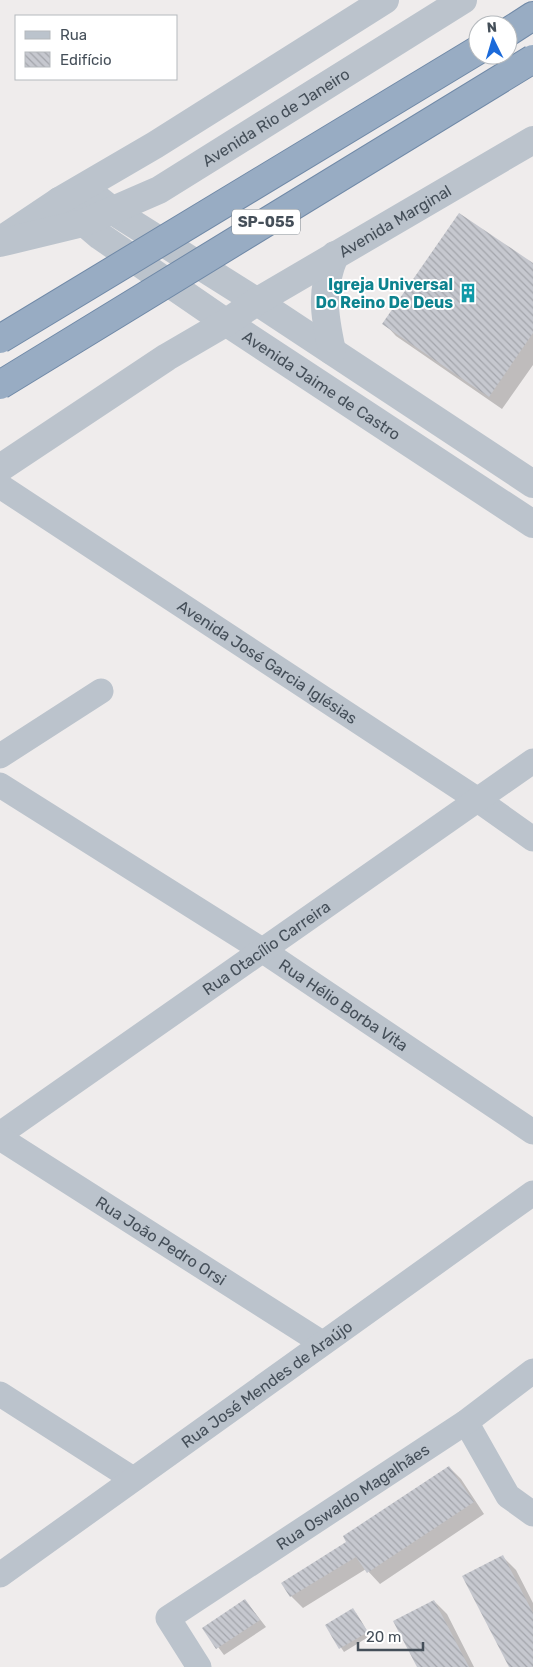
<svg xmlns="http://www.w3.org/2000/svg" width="533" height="1667" viewBox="0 0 533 1667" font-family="Rubik,sans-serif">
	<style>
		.shadow { fill: #0003 }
		.building { fill: url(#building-back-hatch) }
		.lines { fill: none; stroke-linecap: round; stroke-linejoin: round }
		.trunk-casing { stroke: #7089a7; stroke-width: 30 }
		.minor { stroke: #bbc3cc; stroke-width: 25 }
		.tertiary { stroke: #bbc3cc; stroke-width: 28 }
		.trunk { stroke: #98acc3; stroke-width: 28 }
		.trunk-bridge-casing { stroke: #7089a7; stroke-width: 30; stroke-linecap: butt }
		.trunk-bridge { stroke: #98acc3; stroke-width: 28 }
		.labels { text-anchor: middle; stroke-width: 4; stroke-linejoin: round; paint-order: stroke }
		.shield { fill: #fff; stroke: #7d848b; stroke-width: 1 }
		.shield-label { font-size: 15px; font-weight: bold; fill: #454f59 }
		.street-label { font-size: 16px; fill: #454f59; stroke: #fff }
		.culture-label { font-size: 16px; font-weight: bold; fill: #0d838f; stroke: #fff; text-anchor: end }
	</style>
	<defs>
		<pattern id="building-back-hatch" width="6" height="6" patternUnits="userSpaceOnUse" patternTransform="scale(1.25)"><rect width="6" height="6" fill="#c6c8cf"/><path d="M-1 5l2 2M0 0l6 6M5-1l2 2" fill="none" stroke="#a3a5ab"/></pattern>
	</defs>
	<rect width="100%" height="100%" fill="#efecec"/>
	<path class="shadow" d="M 533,265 L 533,365 L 502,409 L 396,336 L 384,323 Z
		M 449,1467 L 461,1479 L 484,1514 L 380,1584 L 366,1569 L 303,1608 L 291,1596 L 282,1583 L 348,1542 Z
		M 503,1557 L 516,1570 L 533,1603 L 533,1667 L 511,1667 Z
		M 245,1600 L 266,1627 L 224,1655 L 204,1628 Z
		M 434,1601 L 447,1614 L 474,1667 L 418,1667 Z
		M 356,1613 L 370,1636 L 344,1652 L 326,1625 Z"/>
	<path class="building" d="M 459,213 L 533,263 L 533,333 L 489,397 L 382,324 Z
		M 449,1466 L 474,1502 L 367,1573 L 356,1557 L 290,1597 L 281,1583 L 346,1542 L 343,1536 Z
		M 503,1555 L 533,1613 L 533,1667 L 509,1667 L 462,1576 Z
		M 245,1599 L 260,1620 L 216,1649 L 202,1628 Z
		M 434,1600 L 469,1667 L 417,1667 L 393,1621 Z
		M 353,1608 L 368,1632 L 339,1649 L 325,1625 Z"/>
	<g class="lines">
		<defs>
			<path id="trunk" d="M 508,32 L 533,16"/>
		</defs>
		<use href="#trunk" class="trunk-casing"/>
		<g class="minor">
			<path id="s1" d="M 0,486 L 478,800 L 533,839"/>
			<path d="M 0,756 L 101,691"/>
			<path id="s2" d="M 0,785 L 262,950 L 533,1132"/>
			<path id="s3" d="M 0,1134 L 533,761"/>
			<path id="s4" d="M 0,1138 L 322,1343"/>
			<path d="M 0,1394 L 133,1479"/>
			<path d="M 466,1422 L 508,1496 L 533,1514"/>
			<path id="s5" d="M 0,1575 L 533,1193"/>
			<path id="s6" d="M 199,1667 L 168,1618 L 466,1422 L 533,1371"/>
		</g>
		<g class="tertiary">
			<path d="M 84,188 L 113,211 L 259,303 L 533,484"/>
			<path id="s7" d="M 59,201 L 100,236 L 218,317 L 533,524"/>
			<path d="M 7,236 L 59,201 L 155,145 L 385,0"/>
			<path id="s8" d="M 0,243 L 83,223 L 159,190 L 463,0"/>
			<path d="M 332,351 C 324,314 320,291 335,255"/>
			<path id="s9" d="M 0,468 L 167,357 L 227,322 L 256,302 L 533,140"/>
		</g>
		<use href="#trunk" class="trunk"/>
		<defs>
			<path id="trunk-bridge" d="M 0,339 L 478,50
				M 0,385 L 533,59"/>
		</defs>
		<use href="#trunk-bridge" class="trunk-bridge-casing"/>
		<use href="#trunk-bridge" class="trunk-bridge"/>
	</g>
	<defs>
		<symbol id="building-bare" viewBox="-9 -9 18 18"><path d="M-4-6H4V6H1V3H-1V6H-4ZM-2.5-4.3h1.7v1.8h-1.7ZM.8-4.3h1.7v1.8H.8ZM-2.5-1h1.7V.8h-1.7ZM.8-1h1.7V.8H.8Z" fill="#0f9aa8" stroke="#fff" stroke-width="2.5" paint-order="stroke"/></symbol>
	</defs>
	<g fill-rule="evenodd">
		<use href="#building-bare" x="454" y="279" width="28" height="28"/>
	</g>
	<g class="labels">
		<rect class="shield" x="232" y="209.5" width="68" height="25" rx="4"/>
		<g class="shield-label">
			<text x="266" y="227">SP-055</text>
		</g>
		<g class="street-label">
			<text dy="6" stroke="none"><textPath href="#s8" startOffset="306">Avenida Rio de Janeiro</textPath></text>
			<text dy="6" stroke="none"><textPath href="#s9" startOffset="466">Avenida Marginal</textPath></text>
			<text dy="6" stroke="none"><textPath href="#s7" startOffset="321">Avenida Jaime de Castro</textPath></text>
			<text dy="6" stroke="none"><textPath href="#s1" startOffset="320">Avenida José Garcia Iglésias</textPath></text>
			<text dy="6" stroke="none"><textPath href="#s3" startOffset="325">Rua Otacílio Carreira</textPath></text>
			<text dy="6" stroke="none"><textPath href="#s2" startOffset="408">Rua Hélio Borba Vita</textPath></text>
			<text dy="6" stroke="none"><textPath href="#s4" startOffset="191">Rua João Pedro Orsi</textPath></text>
			<text dy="6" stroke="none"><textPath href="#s5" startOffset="328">Rua José Mendes de Araújo</textPath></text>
			<text dy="6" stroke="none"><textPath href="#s6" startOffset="279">Rua Oswaldo Magalhães</textPath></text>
		</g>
		<g class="culture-label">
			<text x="453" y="290">Igreja Universal<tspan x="453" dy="18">Do Reino De Deus</tspan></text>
		</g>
	</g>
	<rect x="15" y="15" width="162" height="65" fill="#ffffff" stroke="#b5b9bd"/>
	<rect x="25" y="31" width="25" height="8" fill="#bbc3cc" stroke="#b5b9bd"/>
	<text x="60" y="40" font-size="15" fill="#454f59">Rua</text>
	<rect x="25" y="52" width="25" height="15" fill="url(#building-back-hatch)" stroke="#b5b9bd"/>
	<text x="60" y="65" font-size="15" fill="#454f59">Edifício</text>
	<g transform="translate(493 40) rotate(355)"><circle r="24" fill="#ffffff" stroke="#b5b9bd"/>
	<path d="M0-4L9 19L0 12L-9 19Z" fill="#1b6ada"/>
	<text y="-8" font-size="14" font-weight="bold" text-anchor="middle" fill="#454f59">N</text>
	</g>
	<path d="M358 1642v8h65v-8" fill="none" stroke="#454f59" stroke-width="2.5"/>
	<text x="366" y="1642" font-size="15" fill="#454f59" stroke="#ffffff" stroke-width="4" paint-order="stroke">20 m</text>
</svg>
